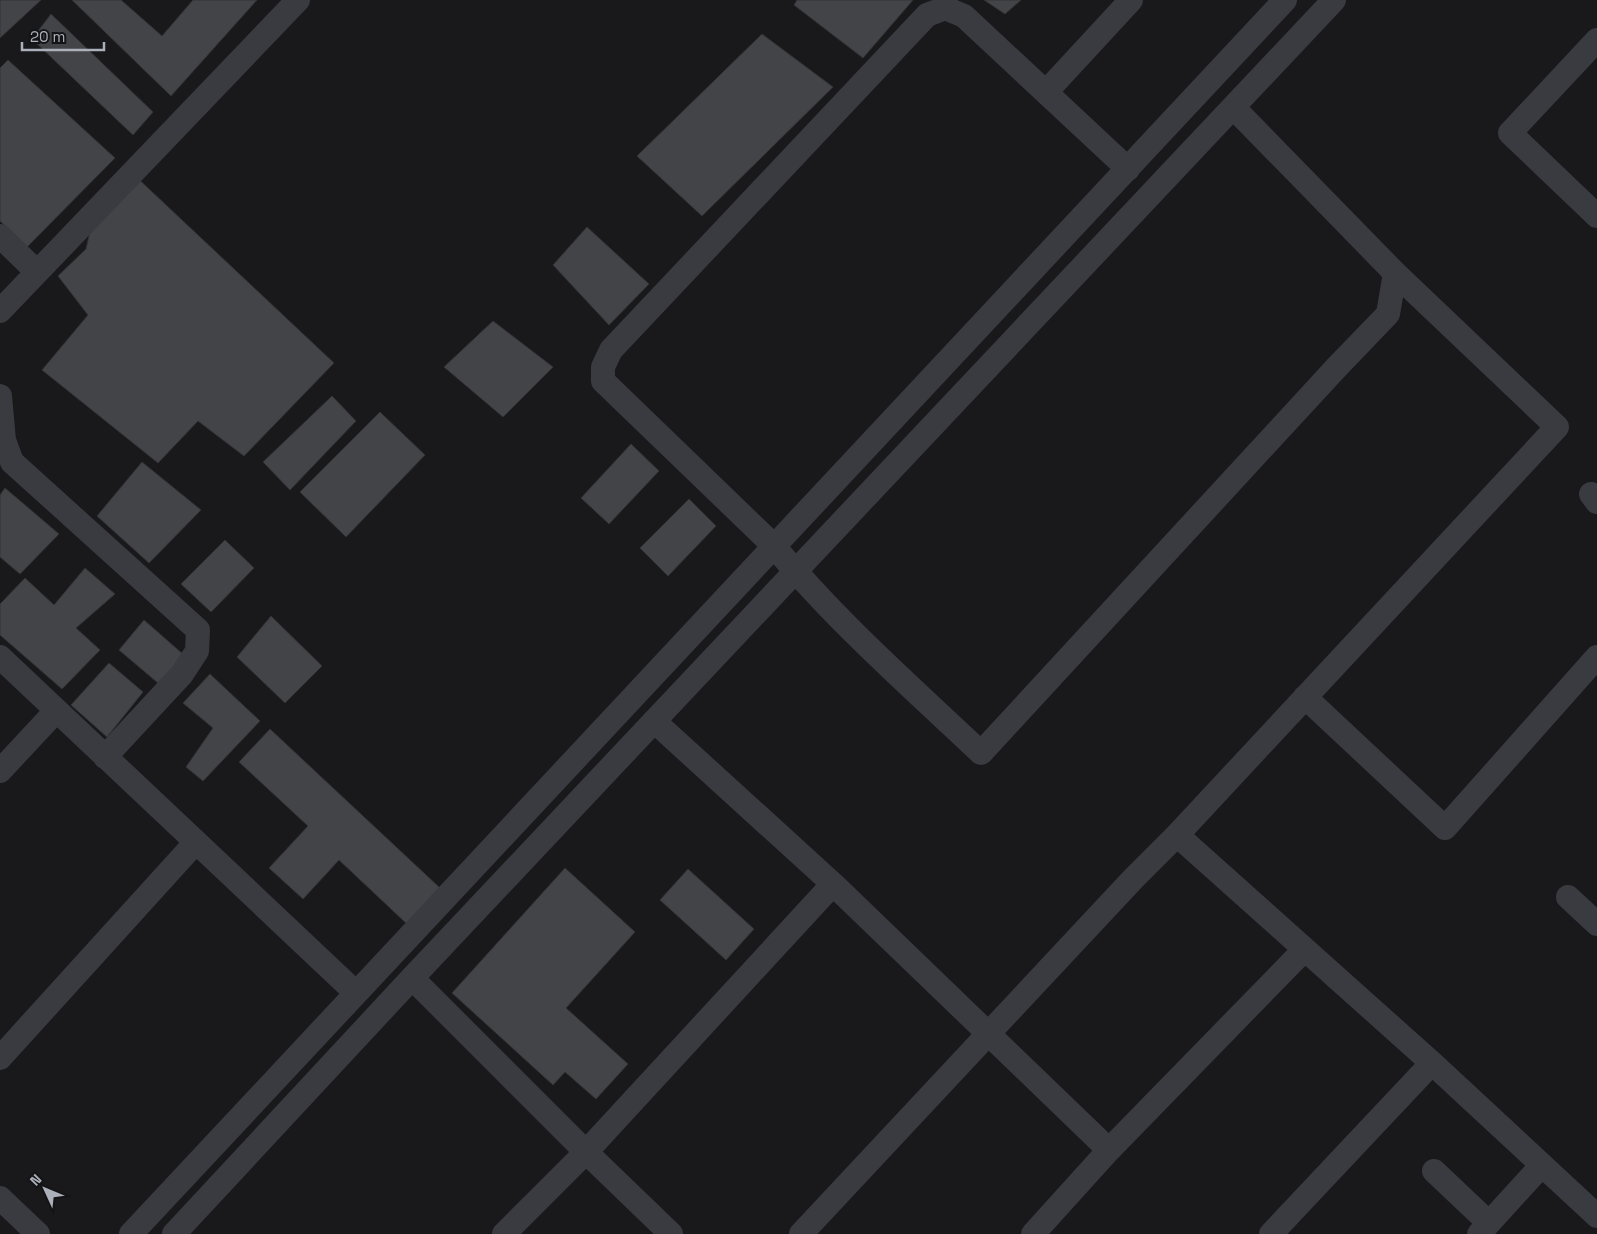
<svg xmlns="http://www.w3.org/2000/svg" width="1597" height="1234" viewBox="0 0 1597 1234" font-family="'Space Grotesk',sans-serif">
	<style>
		.building { fill: #434448; stroke: #333337 }
		.lines { fill: none; stroke-linecap: round; stroke-linejoin: round }
		.street { stroke: #3a3b40; stroke-width: 24 }
	</style>
	<rect width="100%" height="100%" fill="#19191b"/>
	<path class="building" d="M 0,0 L 41,0 L 0,38 Z
		M 72,0 L 121,0 L 162,36 L 193,0 L 257,0 L 171,96 Z
		M 797,0 L 913,0 L 863,58 L 794,5 Z
		M 984,0 L 1021,0 L 1005,14 Z
		M 51,14 L 153,112 L 133,135 L 32,39 Z
		M 762,34 L 833,87 L 702,216 L 637,156 Z
		M 8,60 L 115,158 L 27,247 L 0,221 L 0,68 Z
		M 132,173 L 334,363 L 244,456 L 198,421 L 158,463 L 42,370 L 88,315 L 58,276 L 86,249 L 92,223 Z
		M 587,227 L 649,284 L 609,325 L 553,265 Z
		M 493,321 L 553,367 L 503,417 L 444,367 Z
		M 332,396 L 356,421 L 290,490 L 263,462 Z
		M 380,412 L 425,455 L 346,537 L 300,492 Z
		M 631,444 L 659,471 L 609,524 L 581,498 Z
		M 142,462 L 201,510 L 149,563 L 97,516 Z
		M 5,488 L 59,534 L 20,574 L 0,557 L 0,495 Z
		M 689,499 L 716,526 L 668,576 L 640,548 Z
		M 225,540 L 254,568 L 211,612 L 181,584 Z
		M 85,568 L 115,594 L 76,628 L 100,650 L 62,689 L 0,635 L 0,604 L 25,578 L 54,605 Z
		M 271,616 L 322,666 L 285,703 L 237,657 Z
		M 144,620 L 185,656 L 158,683 L 119,650 Z
		M 109,663 L 143,692 L 107,737 L 71,705 Z
		M 210,674 L 260,721 L 203,781 L 186,767 L 213,728 L 183,703 Z
		M 270,729 L 440,888 L 407,924 L 339,860 L 303,899 L 269,868 L 308,826 L 239,762 Z
		M 565,868 L 635,932 L 566,1008 L 628,1064 L 596,1099 L 565,1072 L 553,1085 L 452,993 Z
		M 688,869 L 754,929 L 726,960 L 660,900 Z"/>
	<g class="lines">
		<path class="street" d="M 1597,40 L 1510,133 L 1597,216
			M 1046,92 L 1131,0
			M 1128,169 L 964,16 L 945,8 L 927,15 L 611,350 L 603,367 L 603,381 L 774,546 C 836,621 910,686 981,753 L 1336,368 L 1388,314 L 1395,273
			M 0,236 L 36,271
			M 0,311 L 298,0
			M 0,396 L 4,440 L 12,462 L 198,630 L 197,651 L 182,674 L 105,757
			M 1591,494 L 1597,502
			M 0,657 L 356,993
			M 1305,697 L 1445,828 L 1597,657
			M 654,721 L 833,884
			M 0,771 L 56,711
			M 1177,835 L 1432,1063 L 1597,1216
			M 1568,897 L 1597,924
			M 412,978 L 586,1152 L 671,1234
			M 0,1058 L 196,842
			M 1109,1150 L 1304,950
			M 1434,1171 L 1489,1223
			M 0,1198 L 38,1234
			M 131,1234 L 1285,0
			M 174,1234 L 412,978 L 1334,0
			M 504,1234 L 586,1152 L 833,884 L 1109,1150 L 1033,1234
			M 801,1234 L 1133,879 L 1177,835 L 1557,427 L 1395,273 L 1233,107
			M 1271,1234 L 1432,1063
			M 1479,1234 L 1542,1165"/>
	</g>
	<g transform="translate(45 1189) rotate(314)" stroke="#141416" stroke-width="4" paint-order="stroke">
	<path d="M0-4L9 19L0 12L-9 19Z" fill="#acb0ba"/>
	<text y="-8" font-size="14" font-weight="bold" text-anchor="middle" fill="#acb0ba">N</text>
	</g>
	<path d="M22 42v8h82v-8" fill="none" stroke="#acb0ba" stroke-width="2.5"/>
	<text x="30" y="42" font-size="15" fill="#acb0ba" stroke="#141416" stroke-width="4" paint-order="stroke">20 m</text>
</svg>
